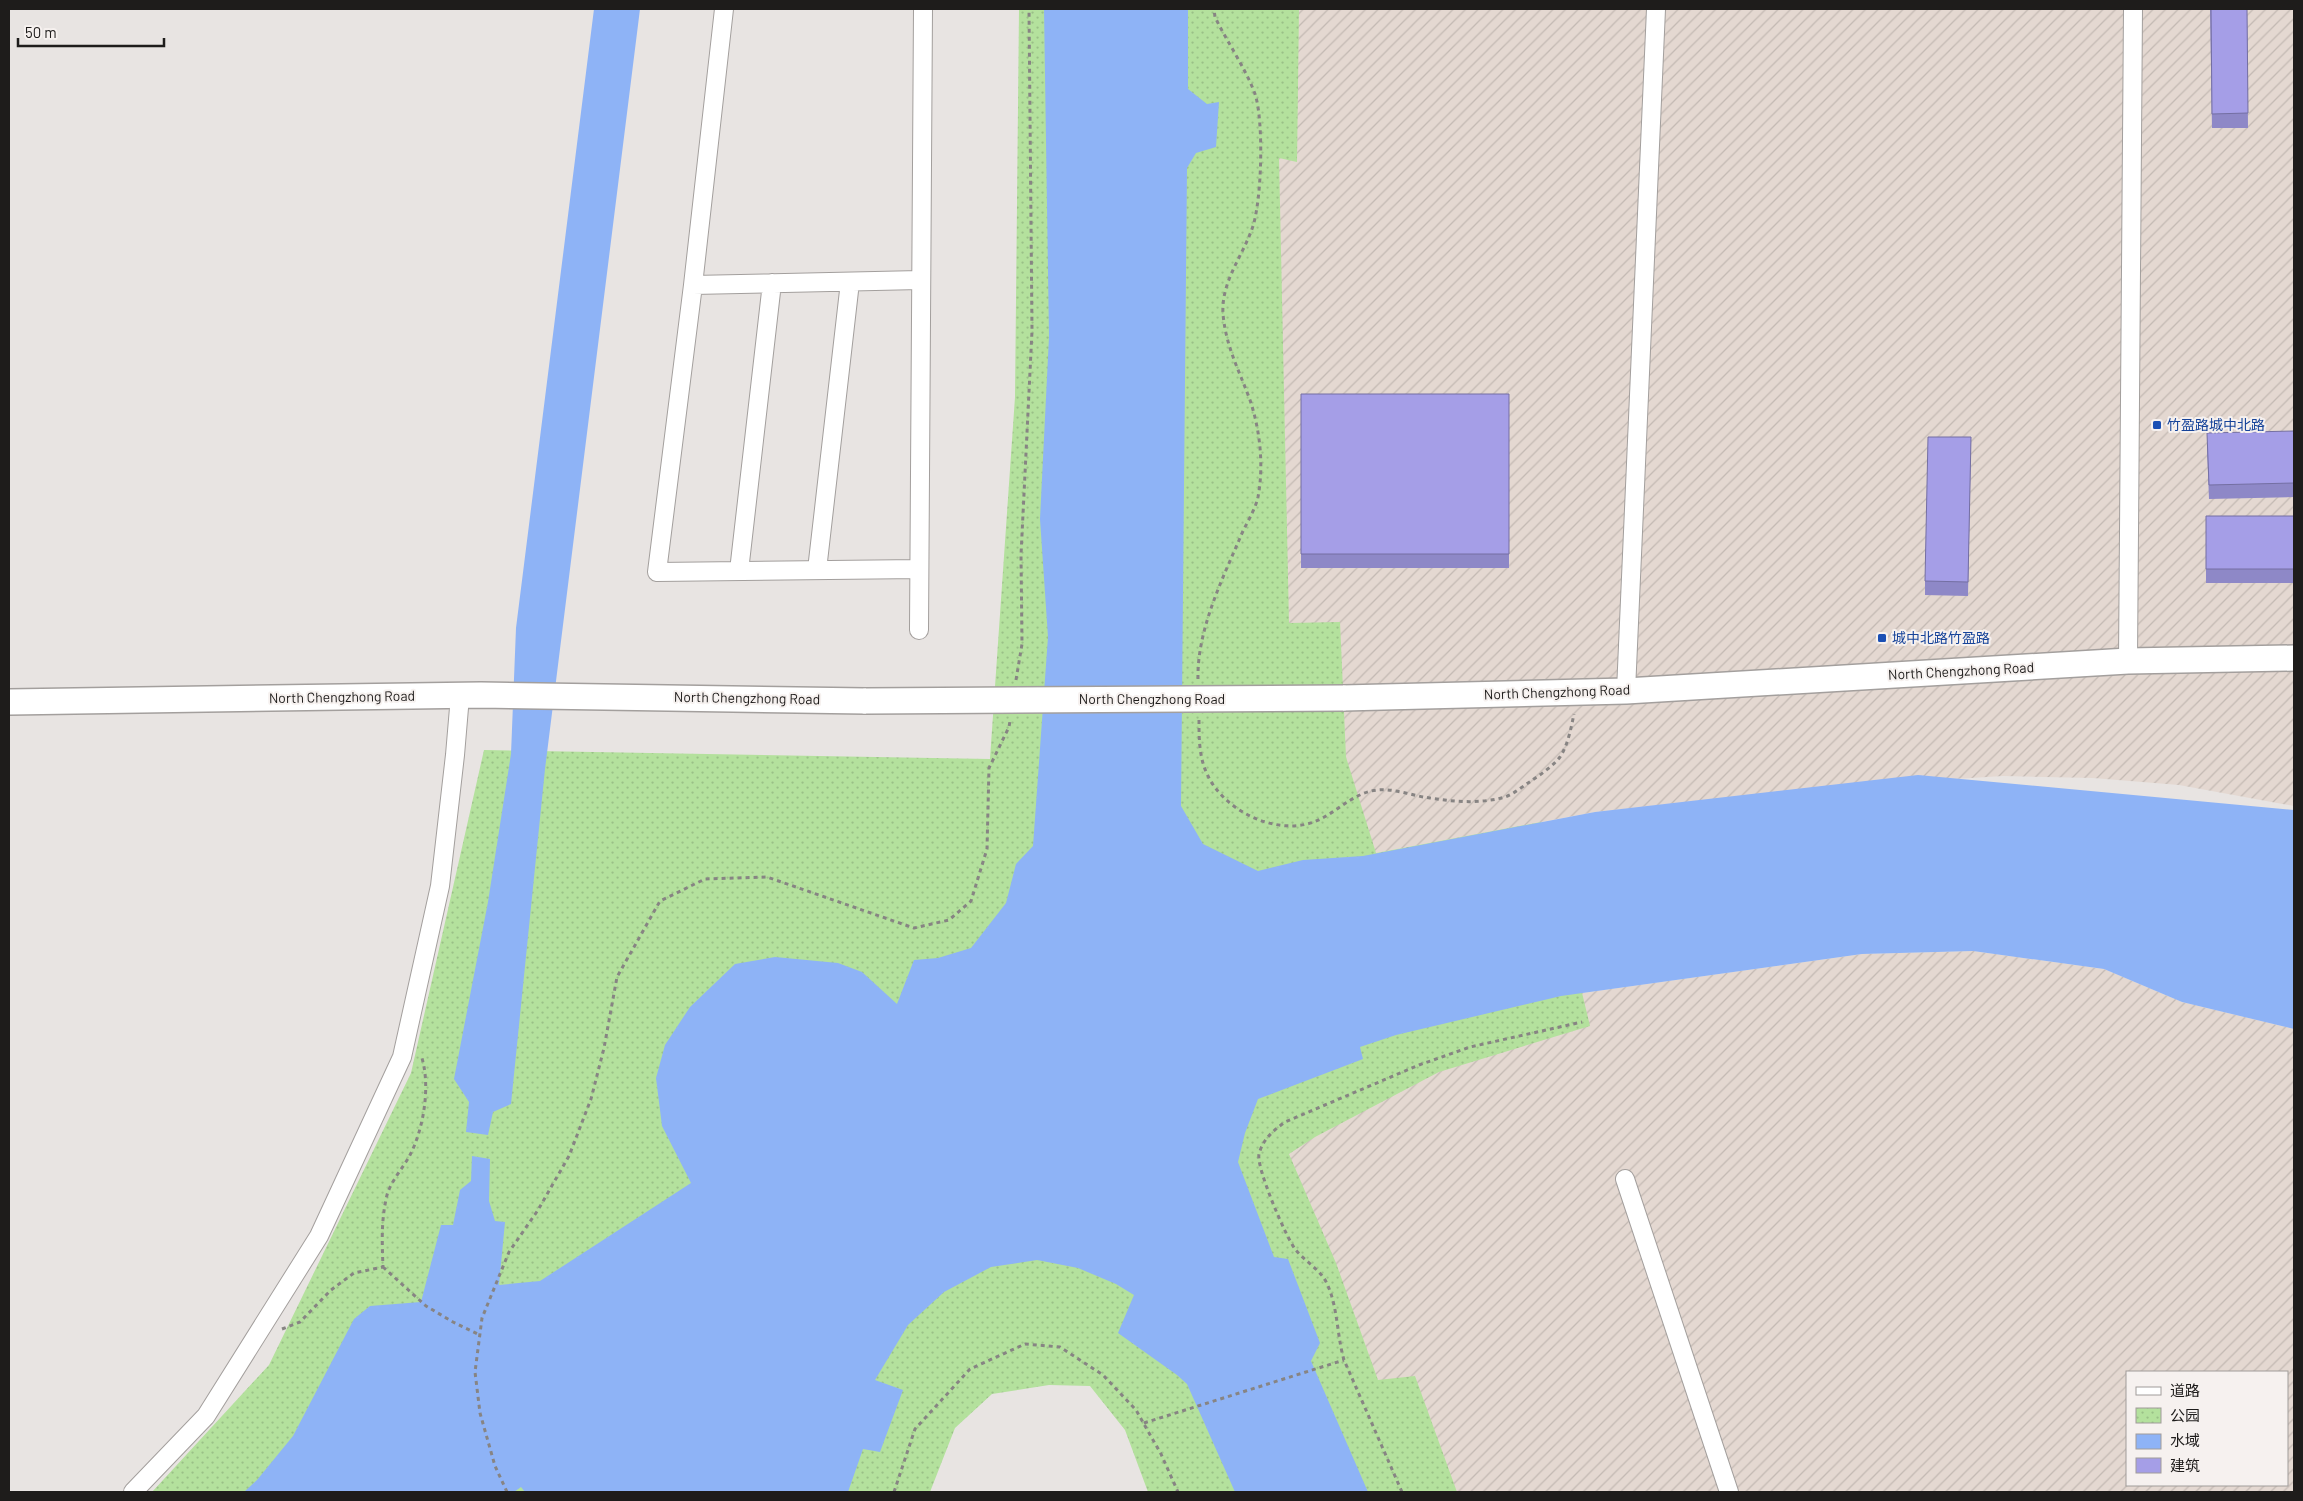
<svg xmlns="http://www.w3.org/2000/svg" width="2303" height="1501" viewBox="0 0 2303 1501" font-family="Barlow,'Noto Sans SC',sans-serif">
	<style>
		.industrial { fill: url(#industrial-furrows); fill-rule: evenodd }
		.park { fill: url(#park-dots) }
		.water { fill: #8eb3f6 }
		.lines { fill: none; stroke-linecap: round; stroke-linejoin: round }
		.street-casing { stroke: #a39f9d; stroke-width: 20 }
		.secondary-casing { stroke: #a39f9d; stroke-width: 28 }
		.path { stroke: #878483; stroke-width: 3; stroke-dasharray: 4 4; stroke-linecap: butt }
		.street { stroke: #fff; stroke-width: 18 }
		.secondary { stroke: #fff; stroke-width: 25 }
		.secondary-bridge-casing { stroke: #a39f9d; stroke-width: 28; stroke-linecap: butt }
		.secondary-bridge { stroke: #fff; stroke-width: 25 }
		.wall { fill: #8e88c7 }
		.building { fill: #a59ee7; stroke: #746fa2 }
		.transit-dot { fill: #1a4fb4; stroke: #f6f1ef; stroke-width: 2 }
		.labels { text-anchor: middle; stroke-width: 4; stroke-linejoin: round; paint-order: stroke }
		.transit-label { font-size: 14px; fill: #164399; stroke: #f6f1ef; text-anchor: start }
		.street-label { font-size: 14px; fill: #1e1c1b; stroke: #f6f1ef }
	</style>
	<defs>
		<pattern id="industrial-furrows" width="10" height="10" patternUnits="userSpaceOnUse" patternTransform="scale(1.25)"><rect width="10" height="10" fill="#e4d8d1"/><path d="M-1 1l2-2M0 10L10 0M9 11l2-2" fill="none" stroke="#c3b9b3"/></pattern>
		<pattern id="park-dots" width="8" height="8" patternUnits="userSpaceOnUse" patternTransform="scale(1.25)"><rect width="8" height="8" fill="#b4e19d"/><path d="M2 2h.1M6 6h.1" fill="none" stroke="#9ac087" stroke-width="1.8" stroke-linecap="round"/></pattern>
	</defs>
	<rect width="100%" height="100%" fill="#e8e4e2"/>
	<path class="industrial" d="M 1188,9 L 2294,9 L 2294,806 L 2179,785 L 2093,778 L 2003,776 L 1825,787 L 1595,812 L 1376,853 L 1303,860 Z
		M 1973,951 L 2104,969 L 2182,1002 L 2294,1029 L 2294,1492 L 1368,1492 L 1245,1133 L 1561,996 L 1862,954 ZM 2127,1372 L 2287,1372 L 2287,1485 L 2127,1485 Z"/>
	<path class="park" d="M 1019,9 L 1299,9 L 1297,162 L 1279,158 L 1289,623 L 1340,622 L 1346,757 L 1376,853 L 1541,822 L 1590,1026 L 1439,1072 L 1315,1137 L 1289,1154 L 1336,1263 L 1378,1380 L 1415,1376 L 1457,1492 L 1148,1492 L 1125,1430 L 1090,1386 L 1049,1385 L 992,1394 L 955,1428 L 930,1492 L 152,1492 L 269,1365 L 411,1073 L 484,750 L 990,759 L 1015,397 Z"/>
	<path class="water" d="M 594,9 L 640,9 L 545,769 L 511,1104 L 493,1112 L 488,1135 L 466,1132 L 469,1102 L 454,1079 L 488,902 L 511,754 L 516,628 Z
		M 1044,9 L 1188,9 L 1188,89 L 1207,104 L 1219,102 L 1216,147 L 1196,153 L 1187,168 L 1181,806 L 1203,844 L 1258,871 L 1303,860 L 1363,856 L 1595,812 L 1918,775 L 2294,810 L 2294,1029 L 2182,1002 L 2104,969 L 1973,951 L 1862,954 L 1561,996 L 1396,1035 L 1360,1047 L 1363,1059 L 1258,1099 L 1245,1133 L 1238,1162 L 1274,1257 L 1288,1259 L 1320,1343 L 1311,1361 L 1368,1492 L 1235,1492 L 1187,1384 L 1177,1375 L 1118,1333 L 1134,1295 L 1116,1284 L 1078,1268 L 1037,1260 L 991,1267 L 944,1292 L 908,1325 L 875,1380 L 903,1390 L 880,1452 L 863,1449 L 848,1492 L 525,1492 L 521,1487 L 514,1492 L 244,1492 L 257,1480 L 293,1436 L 354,1319 L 370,1306 L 421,1302 L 441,1225 L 453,1225 L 460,1190 L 471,1181 L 472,1156 L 490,1159 L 489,1201 L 495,1221 L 505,1222 L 499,1285 L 540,1281 L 691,1183 L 662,1126 L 656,1078 L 665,1045 L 690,1007 L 735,964 L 775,957 L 838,963 L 862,972 L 897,1004 L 914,960 L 938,958 L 971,948 L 1006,903 L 1016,864 L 1033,846 L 1048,637 L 1040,519 L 1049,337 Z"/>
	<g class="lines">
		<defs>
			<path id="street" d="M 724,9 L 693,285 L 657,572 L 919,569
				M 693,285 L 920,280
				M 817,570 L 850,282
				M 739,571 L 772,283
				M 919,630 L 923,9
				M 2128,661 L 2133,9
				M 1626,691 L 1656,9
				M 1625,1179 L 1729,1492
				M 133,1492 L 206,1416 L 319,1236 L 402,1057 L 440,886 L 455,755 L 460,696"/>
			<path id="secondary" d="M 1343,698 L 1626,691 L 2128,661 L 2294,658
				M 9,702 L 481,695 L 866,701"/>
		</defs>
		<use href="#street" class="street-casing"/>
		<use href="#secondary" class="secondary-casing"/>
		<path class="path" d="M 1198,679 C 1197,631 1221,582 1240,538 C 1245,525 1255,511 1258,497 C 1264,465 1260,430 1250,400 C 1239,370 1226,347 1223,314 C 1221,282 1242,257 1252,229 C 1262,202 1264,121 1255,94 C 1247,71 1226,40 1215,17 L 1214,9
			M 1016,680 L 1022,644 L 1021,555 L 1032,331 L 1029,9
			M 1199,720 C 1199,739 1199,758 1208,776 C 1224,809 1270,833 1307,824 C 1333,818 1350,793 1377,790 C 1394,788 1413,796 1430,798 C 1455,802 1480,804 1505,797 C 1514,794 1523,786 1531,781 C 1540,775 1553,766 1560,757 C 1568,745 1571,728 1574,714
			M 383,1267 L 426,1306 L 453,1322 L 480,1335
			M 282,1329 L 300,1322 L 331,1290 L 354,1273 L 383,1267 C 382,1242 381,1220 387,1195 C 391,1181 403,1168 410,1155 C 424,1128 431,1084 421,1055
			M 1144,1423 L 1344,1360
			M 507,1492 L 495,1466 L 480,1413 L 475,1372 L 482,1318 L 509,1252 L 538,1210 L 569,1156 L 591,1099 L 604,1048 L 617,977 L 660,901 L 705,879 L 767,877 L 914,928 L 949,920 L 971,901 L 987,849 L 989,768 L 1009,727 L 1010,721
			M 894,1492 L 915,1429 L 970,1369 L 1025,1344 L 1060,1347 L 1103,1375 L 1136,1410 L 1161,1454 L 1178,1492
			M 1402,1492 L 1344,1360 C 1337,1336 1338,1309 1328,1286 C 1322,1270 1305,1262 1295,1249 C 1286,1237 1256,1168 1259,1154 C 1263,1139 1273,1131 1285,1122 L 1419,1065 L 1470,1047 L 1582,1022"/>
		<use href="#street" class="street"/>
		<use href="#secondary" class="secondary"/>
		<defs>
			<path id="secondary-bridge" d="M 866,701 L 1343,698"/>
		</defs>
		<use href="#secondary-bridge" class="secondary-bridge-casing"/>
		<use href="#secondary-bridge" class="secondary-bridge"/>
	</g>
	<path class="wall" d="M 2210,9 L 2247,9 L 2248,128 L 2212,128 Z
		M 1301,394 L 1509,394 L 1509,568 L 1301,568 Z
		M 2294,431 L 2294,497 L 2209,499 L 2207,447 Z
		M 1971,437 L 1968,596 L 1925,595 L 1925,581 Z
		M 2206,516 L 2294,516 L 2294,583 L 2206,583 Z"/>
	<path class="building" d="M 2211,9 L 2247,9 L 2248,113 L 2212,114 Z
		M 1301,394 L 1509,394 L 1509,554 L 1301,554 Z
		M 2294,431 L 2294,483 L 2209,485 L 2207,433 Z
		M 1928,437 L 1971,437 L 1968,582 L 1925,581 Z
		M 2206,516 L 2294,516 L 2294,569 L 2206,569 Z"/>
	<g class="transit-dot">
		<rect x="2152" y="420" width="10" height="10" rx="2.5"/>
		<rect x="1877" y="633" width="10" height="10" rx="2.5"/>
	</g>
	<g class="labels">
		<g class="transit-label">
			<text x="2167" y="430">竹盈路城中北路</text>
			<text x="1892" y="643">城中北路竹盈路</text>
		</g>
		<g class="street-label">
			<text transform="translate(1961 671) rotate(-3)" y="5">North Chengzhong Road</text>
			<text transform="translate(1557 692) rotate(-2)" y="5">North Chengzhong Road</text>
			<text transform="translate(342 697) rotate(-1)" y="5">North Chengzhong Road</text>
			<text transform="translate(747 698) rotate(1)" y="5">North Chengzhong Road</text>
			<text x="1152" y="704">North Chengzhong Road</text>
		</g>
	</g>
	<rect width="2303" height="1501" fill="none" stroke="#1e1c1b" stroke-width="20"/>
	<rect x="2126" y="1371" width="162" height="115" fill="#f6f1ef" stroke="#a09c9a"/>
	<rect x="2136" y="1387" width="25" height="8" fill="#ffffff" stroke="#a09c9a"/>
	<text x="2170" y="1396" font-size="15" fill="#1e1c1b">道路</text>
	<rect x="2136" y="1408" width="25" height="15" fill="url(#park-dots)" stroke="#a09c9a"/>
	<text x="2170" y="1421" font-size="15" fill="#1e1c1b">公园</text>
	<rect x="2136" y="1434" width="25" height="15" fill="#8eb3f6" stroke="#a09c9a"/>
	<text x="2170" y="1446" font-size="15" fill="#1e1c1b">水域</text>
	<rect x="2136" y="1458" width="25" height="15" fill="#a59ee7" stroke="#a09c9a"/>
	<text x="2170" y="1471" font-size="15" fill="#1e1c1b">建筑</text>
	<path d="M18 38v8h146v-8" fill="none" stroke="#1e1c1b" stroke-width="2.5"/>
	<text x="25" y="38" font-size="15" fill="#1e1c1b" stroke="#f6f1ef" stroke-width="4" paint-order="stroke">50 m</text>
</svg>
